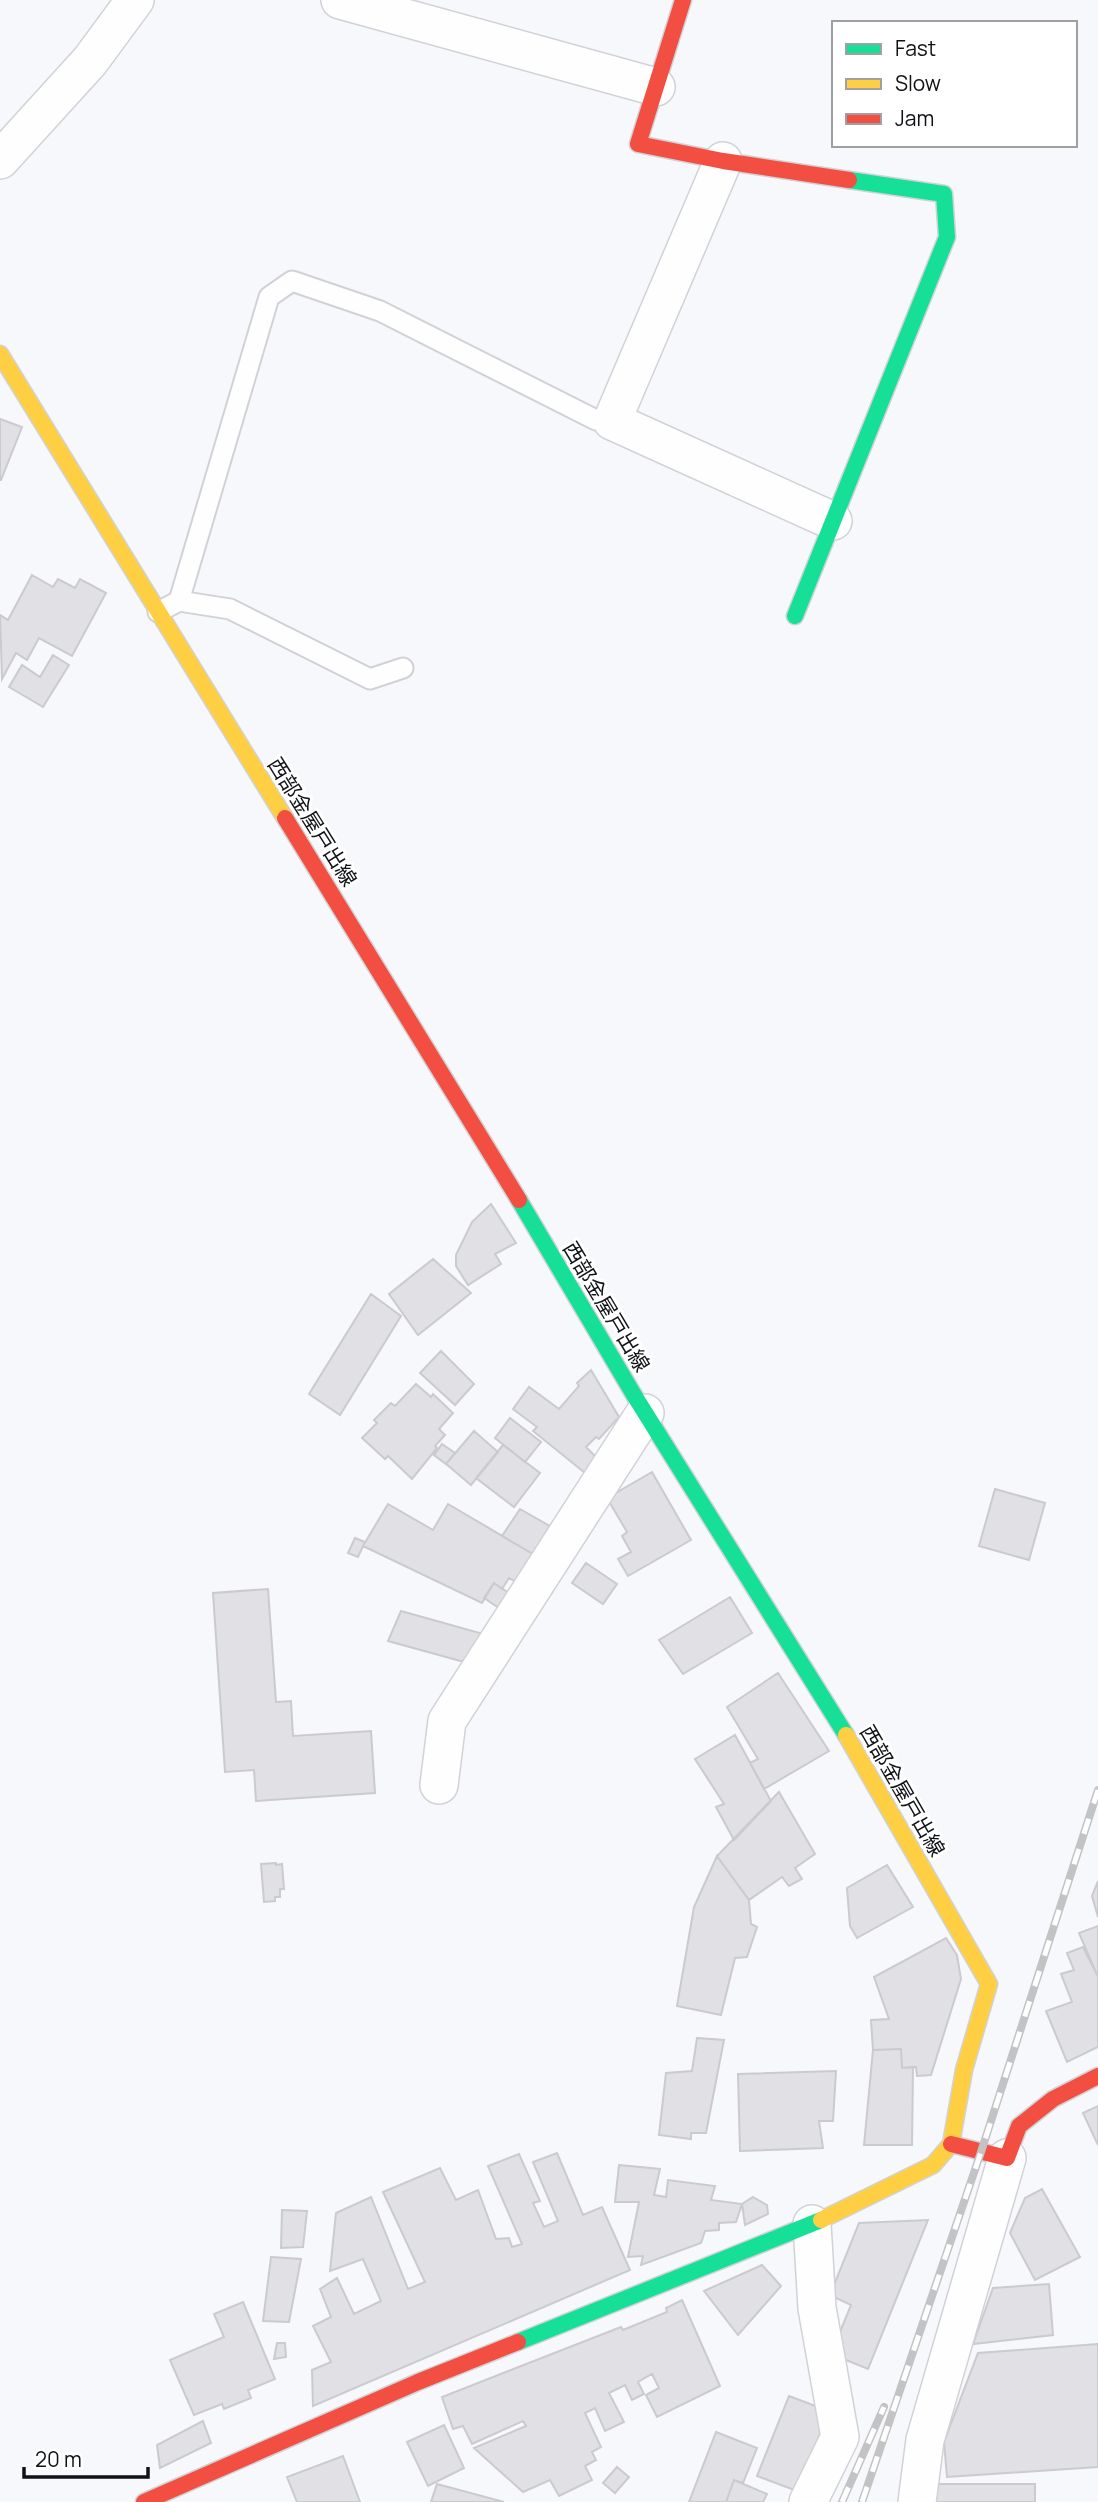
<svg xmlns="http://www.w3.org/2000/svg" width="1098" height="2502" viewBox="0 0 1098 2502" font-family="Manrope,'Noto Sans JP',sans-serif">
	<style>
		.building { fill: #e0e0e5; stroke: #cacacf; stroke-width: 2 }
		.lines { fill: none; stroke-linecap: round; stroke-linejoin: round }
		.lane-casing { stroke: #d1d2d6; stroke-width: 23 }
		.street-casing { stroke: #d1d2d6; stroke-width: 40 }
		.fast-casing { stroke: #d1d2d6; stroke-width: 19 }
		.slow-casing { stroke: #d1d2d6; stroke-width: 19 }
		.jam-casing { stroke: #d1d2d6; stroke-width: 19 }
		.lane { stroke: #fefeff; stroke-width: 19 }
		.street { stroke: #fefeff; stroke-width: 37 }
		.fast { stroke: #16e098; stroke-width: 16 }
		.slow { stroke: #ffcf43; stroke-width: 16 }
		.jam { stroke: #f24e42; stroke-width: 16 }
		.rail-casing { stroke: #c3c3c5; stroke-width: 8 }
		.rail { stroke: #fff; stroke-width: 5; stroke-dasharray: 16; stroke-linecap: butt }
		.labels { text-anchor: middle; stroke-width: 6; stroke-linejoin: round; paint-order: stroke }
		.street-label { font-size: 21px; fill: #101216; stroke: #fff }
	</style>
	<rect width="100%" height="100%" fill="#f7f8fc"/>
	<path class="building" d="M 0,419 L 22,427 L 1,480 L 0,480 Z
		M 32,575 L 53,587 L 58,579 L 75,588 L 80,579 L 106,593 L 72,656 L 39,638 L 27,660 L 16,653 L 2,679 L 0,615 L 8,620 Z
		M 53,655 L 69,665 L 43,707 L 9,687 L 22,665 L 40,677 Z
		M 491,1204 L 516,1243 L 495,1254 L 501,1264 L 468,1285 L 456,1266 L 456,1255 L 472,1222 Z
		M 433,1259 L 471,1293 L 418,1335 L 389,1294 Z
		M 371,1294 L 401,1316 L 340,1415 L 309,1394 Z
		M 441,1351 L 474,1384 L 455,1405 L 420,1373 Z
		M 591,1370 L 619,1417 L 599,1439 L 596,1437 L 586,1447 L 598,1459 L 585,1473 L 533,1431 L 537,1427 L 513,1409 L 529,1387 L 559,1409 L 579,1386 L 577,1383 Z
		M 416,1384 L 431,1397 L 433,1394 L 453,1413 L 439,1429 L 445,1435 L 435,1446 L 437,1448 L 412,1479 L 388,1456 L 385,1459 L 362,1438 L 377,1423 L 374,1420 L 391,1403 L 395,1406 Z
		M 510,1418 L 541,1442 L 525,1462 L 495,1438 Z
		M 474,1431 L 498,1452 L 471,1485 L 446,1464 Z
		M 442,1444 L 455,1453 L 446,1464 L 434,1455 Z
		M 503,1445 L 540,1473 L 514,1507 L 476,1478 Z
		M 652,1472 L 691,1540 L 628,1576 L 618,1559 L 631,1552 L 622,1536 L 627,1532 L 607,1498 Z
		M 995,1489 L 1045,1503 L 1029,1560 L 979,1546 Z
		M 388,1504 L 433,1530 L 448,1504 L 533,1554 L 516,1582 L 509,1578 L 502,1589 L 494,1583 L 482,1603 L 363,1546 Z
		M 520,1509 L 555,1529 L 533,1554 L 502,1536 Z
		M 355,1538 L 365,1542 L 358,1557 L 348,1553 Z
		M 586,1563 L 617,1584 L 603,1604 L 572,1583 Z
		M 494,1583 L 512,1595 L 502,1610 L 484,1598 Z
		M 268,1589 L 276,1702 L 291,1701 L 293,1736 L 371,1731 L 375,1793 L 256,1801 L 254,1770 L 225,1772 L 213,1593 Z
		M 730,1597 L 752,1633 L 683,1674 L 659,1640 Z
		M 401,1611 L 487,1635 L 468,1663 L 388,1641 Z
		M 778,1673 L 829,1751 L 764,1789 L 750,1763 L 758,1759 L 727,1707 Z
		M 735,1735 L 771,1801 L 734,1840 L 716,1807 L 724,1804 L 695,1759 Z
		M 779,1792 L 815,1854 L 795,1868 L 802,1879 L 789,1886 L 782,1877 L 749,1900 L 717,1856 Z
		M 717,1856 L 749,1900 L 751,1924 L 757,1927 L 747,1957 L 735,1958 L 721,2015 L 677,2006 L 694,1907 Z
		M 276,1863 L 276,1865 L 282,1864 L 284,1889 L 280,1889 L 280,1897 L 275,1897 L 275,1901 L 264,1902 L 261,1864 Z
		M 887,1865 L 913,1907 L 857,1938 L 850,1926 L 847,1888 Z
		M 1098,1881 L 1098,1917 L 1092,1896 Z
		M 1098,1926 L 1098,1977 L 1079,1933 Z
		M 946,1938 L 957,1955 L 961,1979 L 931,2075 L 917,2076 L 916,2067 L 902,2068 L 901,2049 L 873,2050 L 871,2020 L 889,2019 L 874,1977 Z
		M 1083,1947 L 1098,1977 L 1098,2047 L 1067,2062 L 1046,2011 L 1072,2002 L 1061,1974 L 1074,1970 L 1067,1953 Z
		M 697,2038 L 724,2040 L 706,2133 L 691,2133 L 691,2139 L 659,2135 L 666,2073 L 692,2071 Z
		M 901,2049 L 902,2068 L 913,2067 L 912,2145 L 864,2145 L 873,2050 Z
		M 836,2071 L 833,2121 L 819,2121 L 823,2148 L 740,2151 L 738,2074 Z
		M 1098,2106 L 1098,2145 L 1083,2113 Z
		M 557,2153 L 583,2215 L 602,2207 L 630,2270 L 313,2406 L 312,2370 L 331,2362 L 313,2326 L 331,2317 L 320,2289 L 337,2278 L 354,2314 L 381,2301 L 363,2259 L 330,2271 L 336,2213 L 371,2197 L 408,2289 L 425,2282 L 383,2192 L 440,2168 L 456,2200 L 478,2190 L 496,2239 L 509,2238 L 512,2247 L 522,2244 L 488,2166 L 519,2154 L 540,2201 L 533,2203 L 544,2227 L 558,2221 L 533,2162 Z
		M 619,2165 L 660,2169 L 654,2195 L 666,2197 L 668,2180 L 715,2186 L 711,2200 L 742,2204 L 736,2222 L 719,2223 L 719,2230 L 705,2231 L 701,2243 L 641,2265 L 643,2256 L 628,2257 L 639,2202 L 615,2202 Z
		M 1042,2189 L 1080,2257 L 1035,2280 L 1010,2233 L 1025,2198 Z
		M 753,2197 L 767,2205 L 768,2214 L 745,2225 L 742,2204 Z
		M 282,2210 L 307,2211 L 303,2247 L 281,2248 Z
		M 928,2220 L 868,2369 L 831,2354 L 851,2305 L 830,2295 L 859,2223 Z
		M 271,2257 L 301,2259 L 289,2322 L 263,2321 Z
		M 762,2265 L 781,2286 L 738,2335 L 704,2291 Z
		M 1049,2284 L 1053,2335 L 973,2344 L 993,2288 Z
		M 682,2300 L 720,2386 L 657,2417 L 646,2395 L 659,2388 L 652,2374 L 638,2382 L 644,2394 L 632,2400 L 625,2385 L 609,2393 L 624,2422 L 605,2431 L 595,2408 L 585,2413 L 601,2447 L 592,2452 L 596,2460 L 585,2466 L 592,2480 L 559,2496 L 550,2480 L 523,2492 L 474,2448 L 526,2426 L 523,2421 L 472,2444 L 463,2426 L 453,2429 L 442,2397 L 621,2327 L 623,2330 L 667,2312 L 666,2308 Z
		M 243,2302 L 275,2379 L 248,2390 L 251,2398 L 224,2409 L 222,2404 L 194,2415 L 170,2360 L 224,2337 L 214,2314 Z
		M 277,2343 L 285,2343 L 286,2357 L 274,2359 Z
		M 1098,2344 L 1098,2467 L 947,2477 L 944,2442 L 978,2353 Z
		M 789,2396 L 829,2411 L 797,2491 L 757,2476 Z
		M 203,2421 L 211,2443 L 160,2468 L 157,2445 Z
		M 444,2425 L 464,2468 L 428,2486 L 407,2442 Z
		M 716,2432 L 757,2448 L 743,2483 L 734,2480 L 726,2502 L 689,2502 Z
		M 343,2456 L 360,2502 L 297,2502 L 287,2477 Z
		M 617,2467 L 629,2477 L 615,2493 L 603,2483 Z
		M 734,2480 L 767,2494 L 763,2502 L 726,2502 Z
		M 437,2484 L 504,2502 L 431,2502 Z
		M 935,2484 L 1035,2484 L 1035,2502 L 936,2502 Z"/>
	<g class="lines">
		<defs>
			<path id="lane" d="M 179,601 L 230,609 L 370,679 L 403,668
				M 158,612 L 179,601 L 269,297 L 292,281 L 380,311 L 596,420 L 612,421"/>
			<path id="street" d="M 340,0 L 656,87
				M 0,160 L 90,61 L 135,0
				M 723,161 L 612,421 L 833,521
				M 439,1785 L 447,1721 L 645,1413
				M 808,2502 L 840,2437 L 817,2308 L 812,2224
				M 917,2502 L 925,2440 L 1007,2158"/>
			<path id="fast" d="M 795,616 L 947,237 L 944,194 L 849,180
				M 519,1200 L 634,1395 L 846,1735
				M 518,2342 L 821,2220"/>
			<path id="slow" d="M 0,354 L 285,818
				M 821,2220 L 933,2165 L 951,2144 L 964,2070 L 989,1984 L 846,1735"/>
			<path id="jam" d="M 683,0 L 638,144 L 723,161 L 849,180
				M 285,818 L 519,1200
				M 951,2144 L 1007,2158 L 1019,2126 L 1053,2099 L 1098,2076
				M 144,2502 L 418,2382 L 518,2342"/>
		</defs>
		<use href="#lane" class="lane-casing"/>
		<use href="#street" class="street-casing"/>
		<use href="#fast" class="fast-casing"/>
		<use href="#slow" class="slow-casing"/>
		<use href="#jam" class="jam-casing"/>
		<use href="#lane" class="lane"/>
		<use href="#street" class="street"/>
		<use href="#fast" class="fast"/>
		<use href="#slow" class="slow"/>
		<use href="#jam" class="jam"/>
		<defs>
			<path id="rail" d="M 842,2502 L 884,2407
				M 862,2502 L 981,2152 L 1098,1790"/>
		</defs>
		<use href="#rail" class="rail-casing"/>
		<use href="#rail" class="rail"/>
	</g>
	<g class="labels">
		<g class="street-label">
			<text transform="translate(312 822) rotate(58)" y="7">西部金屋戸出線</text>
			<text transform="translate(606 1307) rotate(59)" y="7">西部金屋戸出線</text>
			<text transform="translate(902 1791) rotate(60)" y="7">西部金屋戸出線</text>
		</g>
	</g>
	<rect x="832" y="21" width="245" height="126" fill="#ffffff" stroke="#9fa0a2" stroke-width="2"/>
	<rect x="846" y="44" width="35" height="10" fill="#16e098" stroke="#9fa0a2" stroke-width="2"/>
	<text x="895" y="56" font-size="21" fill="#101216">Fast</text>
	<rect x="846" y="79" width="35" height="10" fill="#ffcf43" stroke="#9fa0a2" stroke-width="2"/>
	<text x="895" y="91" font-size="21" fill="#101216">Slow</text>
	<rect x="846" y="114" width="35" height="10" fill="#f24e42" stroke="#9fa0a2" stroke-width="2"/>
	<text x="895" y="126" font-size="21" fill="#101216">Jam</text>
	<path d="M24 2467v10h124v-10" fill="none" stroke="#101216" stroke-width="3.5"/>
	<text x="35" y="2467" font-size="21" fill="#101216" stroke="#ffffff" stroke-width="5" paint-order="stroke">20 m</text>
</svg>
